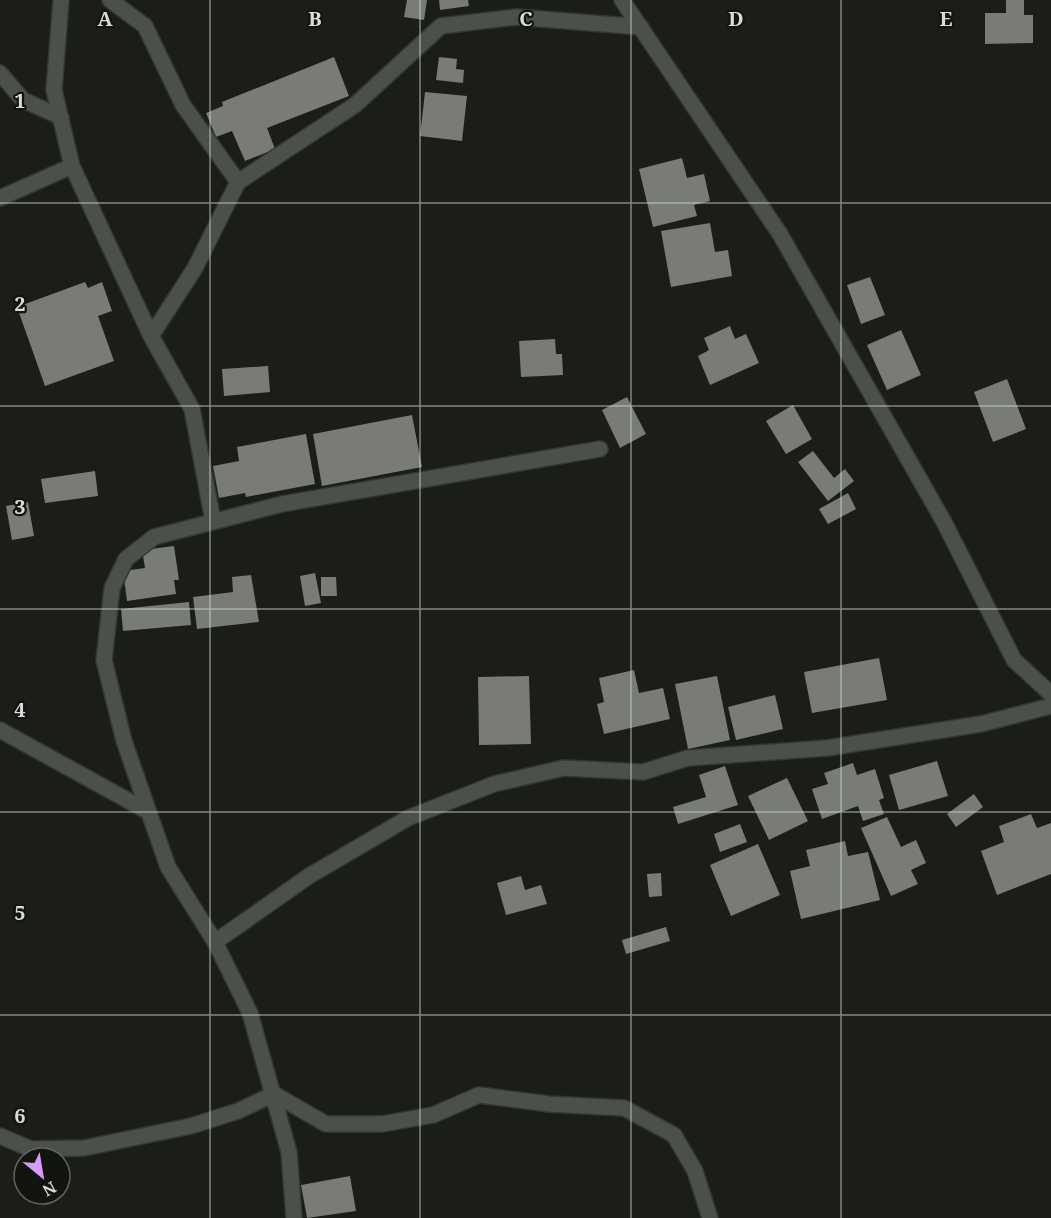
<svg xmlns="http://www.w3.org/2000/svg" width="1051" height="1218" viewBox="0 0 1051 1218" font-family="'Noto Serif',serif">
	<style>
		.building { fill: #787c75 }
		.lines { fill: none; stroke-linecap: round; stroke-linejoin: round }
		.street-casing { stroke: #343633; stroke-width: 18 }
		.street { stroke: #4c504a; stroke-width: 15 }
		.grid { fill: none; stroke: #d9dbd8; stroke-width: 1.5; stroke-opacity: 0.55 }
		.grid-label { font-size: 20px; text-anchor: middle; font-weight: bold; fill: #d9dbd8; stroke: #11140f; stroke-width: 4.5; stroke-linejoin: round; paint-order: stroke }
	</style>
	<rect width="100%" height="100%" fill="#1a1d18"/>
	<path class="building" d="M 407,0 L 427,0 L 424,20 L 404,17 Z
		M 439,0 L 468,0 L 469,6 L 440,10 Z
		M 1006,0 L 1024,0 L 1024,15 L 1033,15 L 1033,43 L 985,44 L 985,13 L 1006,13 Z
		M 334,57 L 349,96 L 267,128 L 275,149 L 245,161 L 232,131 L 216,137 L 206,113 L 223,106 L 222,102 Z
		M 439,57 L 457,59 L 456,69 L 464,70 L 463,83 L 436,80 Z
		M 425,92 L 467,96 L 462,141 L 420,136 Z
		M 682,158 L 687,178 L 704,174 L 710,201 L 694,205 L 697,216 L 653,227 L 639,169 Z
		M 710,223 L 715,252 L 728,250 L 732,276 L 671,287 L 661,231 Z
		M 870,277 L 885,315 L 861,324 L 847,285 Z
		M 85,282 L 88,288 L 102,282 L 112,311 L 98,316 L 114,361 L 45,386 L 17,307 Z
		M 730,326 L 735,339 L 746,334 L 759,363 L 710,385 L 698,356 L 709,350 L 704,338 Z
		M 901,330 L 921,375 L 887,390 L 867,345 Z
		M 555,339 L 556,354 L 562,354 L 563,375 L 521,377 L 519,341 Z
		M 268,366 L 270,392 L 224,396 L 222,369 Z
		M 1007,379 L 1026,429 L 993,442 L 974,392 Z
		M 627,397 L 646,434 L 620,448 L 602,410 Z
		M 793,405 L 812,439 L 786,454 L 766,421 Z
		M 412,415 L 422,467 L 322,486 L 313,434 Z
		M 306,434 L 315,484 L 246,497 L 245,493 L 219,498 L 213,466 L 239,461 L 237,447 Z
		M 813,451 L 834,478 L 845,469 L 854,481 L 828,501 L 798,462 Z
		M 95,471 L 98,496 L 45,503 L 41,479 Z
		M 848,493 L 856,509 L 828,524 L 819,509 Z
		M 28,502 L 34,536 L 12,540 L 6,506 Z
		M 174,546 L 179,580 L 174,580 L 176,594 L 127,601 L 123,571 L 145,568 L 142,550 Z
		M 315,573 L 321,603 L 305,606 L 300,576 Z
		M 251,575 L 259,622 L 197,629 L 193,597 L 233,592 L 232,577 Z
		M 321,577 L 336,577 L 337,596 L 321,596 Z
		M 189,602 L 191,625 L 123,631 L 121,609 Z
		M 879,658 L 887,700 L 812,713 L 804,672 Z
		M 634,670 L 639,693 L 663,688 L 670,719 L 604,734 L 597,704 L 604,702 L 599,678 Z
		M 529,676 L 531,744 L 479,745 L 478,677 Z
		M 717,676 L 730,740 L 688,749 L 675,684 Z
		M 775,695 L 783,729 L 736,740 L 728,707 Z
		M 937,761 L 948,796 L 899,810 L 889,775 Z
		M 853,763 L 857,775 L 875,769 L 884,798 L 879,800 L 884,814 L 863,821 L 858,806 L 822,819 L 812,789 L 828,784 L 824,773 Z
		M 725,766 L 738,805 L 678,824 L 673,807 L 706,797 L 699,775 Z
		M 787,778 L 808,821 L 769,840 L 748,796 Z
		M 974,794 L 983,807 L 956,827 L 947,814 Z
		M 1031,814 L 1037,828 L 1051,823 L 1051,874 L 997,895 L 981,851 L 1004,842 L 999,826 Z
		M 887,817 L 901,847 L 916,840 L 926,863 L 911,870 L 918,884 L 891,896 L 861,828 Z
		M 740,824 L 747,842 L 720,852 L 714,834 Z
		M 845,841 L 848,856 L 868,852 L 880,900 L 801,919 L 790,871 L 810,866 L 806,850 Z
		M 758,844 L 780,895 L 731,916 L 710,865 Z
		M 661,873 L 662,896 L 649,897 L 647,874 Z
		M 521,876 L 525,890 L 541,885 L 547,904 L 506,915 L 497,883 Z
		M 666,927 L 670,941 L 626,954 L 622,940 Z
		M 350,1176 L 356,1211 L 307,1218 L 301,1185 Z"/>
	<g class="lines">
		<defs>
			<path id="street" d="M 61,0 L 54,90 L 72,166 L 151,336 L 192,409 L 213,521
				M 110,0 L 145,26 L 183,105 L 238,182
				M 622,0 L 780,234 L 944,522 L 1014,660 L 1051,694
				M 0,73 L 23,100 L 61,117
				M 0,198 L 72,166
				M 151,336 L 195,268 L 238,182 L 355,105 L 441,26 L 516,17 L 641,27
				M 0,730 L 149,812
				M 215,942 L 309,876 L 408,818 L 494,784 L 564,768 L 643,772 L 688,758 L 827,748 L 981,724 L 1051,706
				M 274,1094 L 326,1124 L 382,1124 L 433,1115 L 479,1095 L 549,1104 L 624,1108 L 674,1135 L 695,1171 L 710,1218
				M 0,1136 L 31,1149 L 84,1148 L 191,1126 L 238,1111 L 274,1094
				M 294,1218 L 289,1152 L 250,1013 L 215,942 L 168,867 L 124,741 L 104,660 L 112,588 L 126,559 L 154,537 L 282,504 L 600,449"/>
		</defs>
		<use href="#street" class="street-casing"/>
		<use href="#street" class="street"/>
	</g>
	<path class="grid" d="M 210,0 L 210,1218M 420,0 L 420,1218M 631,0 L 631,1218M 841,0 L 841,1218M 0,203 L 1051,203M 0,406 L 1051,406M 0,609 L 1051,609M 0,812 L 1051,812M 0,1015 L 1051,1015"/>
	<g class="grid-label">
		<text x="105" y="26">A</text>
		<text x="315" y="26">B</text>
		<text x="526" y="26">C</text>
		<text x="736" y="26">D</text>
		<text x="946" y="26">E</text>
		<text x="20" y="108">1</text>
		<text x="20" y="311">2</text>
		<text x="20" y="514">3</text>
		<text x="20" y="717">4</text>
		<text x="20" y="920">5</text>
		<text x="20" y="1123">6</text>
	</g>
	<g transform="translate(42 1176) rotate(150)"><circle r="28" fill="#11140f" stroke="#61645f" stroke-width="1.5"/>
	<path d="M0-4.5L10 22L0 15L-10 22Z" fill="#d89af8"/>
	<text y="-9" font-size="16" font-weight="bold" text-anchor="middle" fill="#d9dbd8">N</text>
	</g>
</svg>
